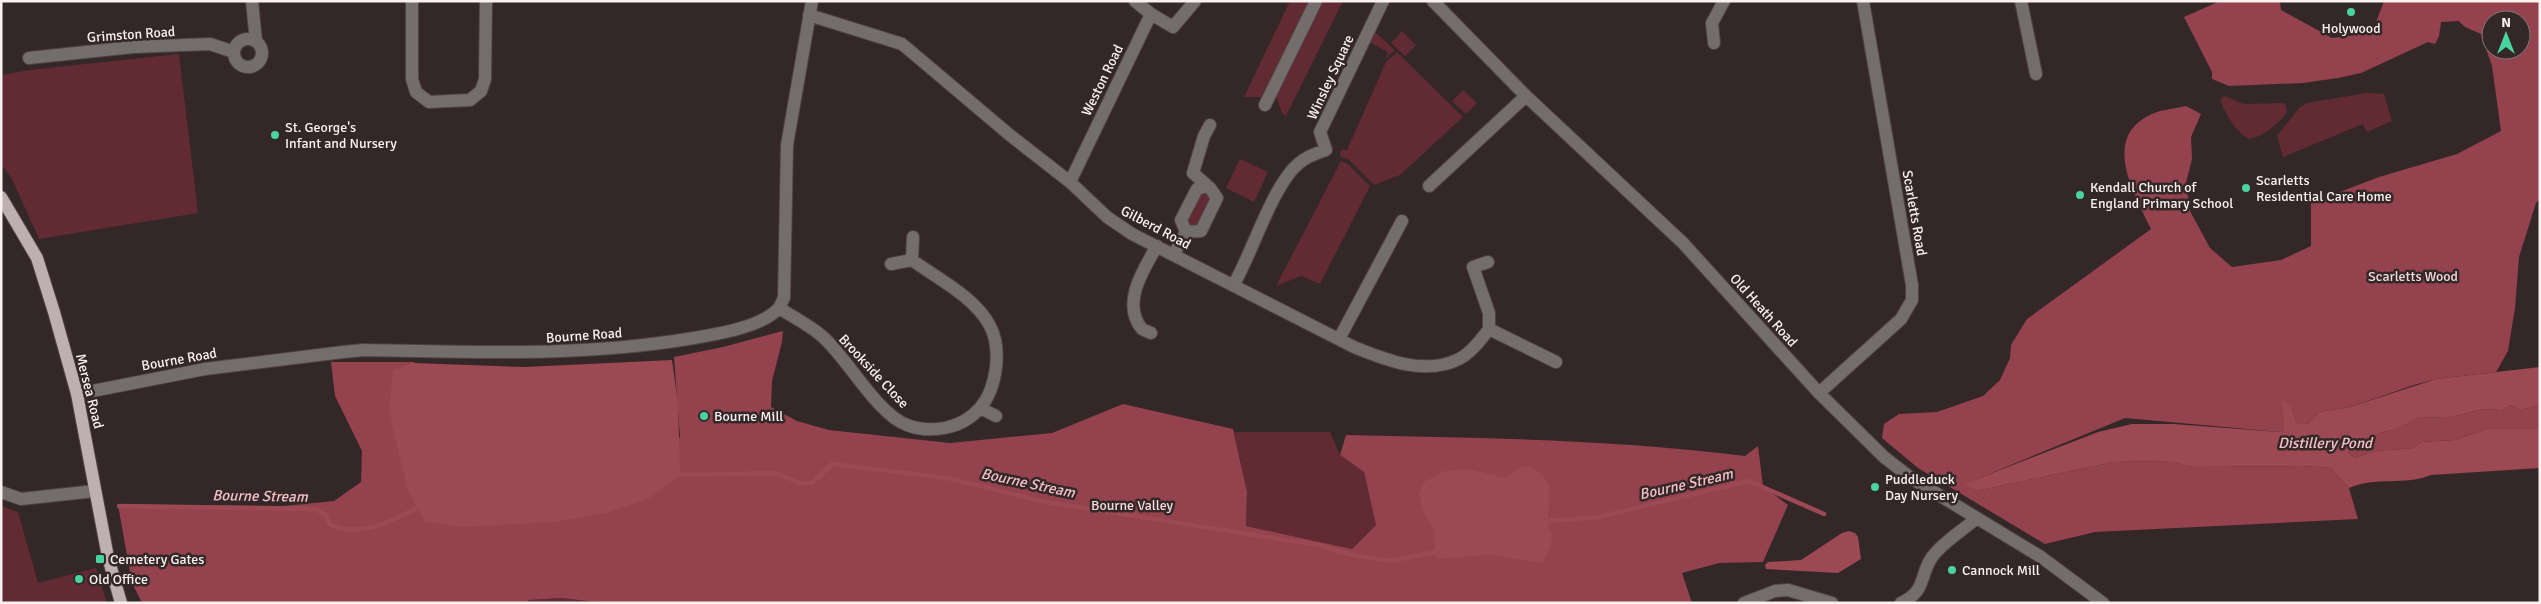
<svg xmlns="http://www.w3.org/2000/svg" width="2541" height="604" viewBox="0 0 2541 604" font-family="Signika,sans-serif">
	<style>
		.green { fill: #622a32 }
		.forest { fill: #94424e; fill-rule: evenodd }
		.water { fill: #9c4954 }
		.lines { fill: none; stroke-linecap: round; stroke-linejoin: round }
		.stream { stroke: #9c4954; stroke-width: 4.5 }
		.minor-casing { stroke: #504344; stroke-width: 14 }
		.major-casing { stroke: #504344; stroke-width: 14 }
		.minor { stroke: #746d6e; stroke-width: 12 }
		.major { stroke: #beb0b1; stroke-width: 12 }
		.poi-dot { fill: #47d49e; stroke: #342728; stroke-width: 2 }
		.labels { text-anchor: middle; stroke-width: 5; stroke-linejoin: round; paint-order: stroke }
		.poi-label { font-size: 14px; fill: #f9f0f0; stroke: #342728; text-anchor: start }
		.street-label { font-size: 14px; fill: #f9f0f0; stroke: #342728 }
		.park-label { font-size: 14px; fill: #f3dadc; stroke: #342728 }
		.water-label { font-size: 15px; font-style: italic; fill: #f1c0c4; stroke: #342728 }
	</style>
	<rect width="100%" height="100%" fill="#342728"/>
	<path class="green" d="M 1290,1 L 1310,1 L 1261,97 L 1244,97 Z
		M 1321,1 L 1343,1 L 1286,116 L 1282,113 L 1276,96 Z
		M 1374,31 L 1395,50 L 1385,59 L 1388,52 L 1369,42 Z
		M 1402,31 L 1416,45 L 1405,56 L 1391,43 Z
		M 1397,52 L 1463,117 L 1400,175 L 1374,185 L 1349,160 L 1340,156 L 1341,150 L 1347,150 L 1386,62 Z
		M 179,54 L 198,213 L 39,239 L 12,179 L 1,164 L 1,75 L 29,70 Z
		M 1463,90 L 1477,103 L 1466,114 L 1452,101 Z
		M 2367,93 L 2384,94 L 2392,121 L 2367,132 L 2363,124 L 2283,157 L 2277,136 L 2299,108 L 2307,103 Z
		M 2224,96 L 2244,104 L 2285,103 L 2287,112 C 2279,124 2263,137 2249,139 C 2234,131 2226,114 2220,100 Z
		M 1240,159 L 1268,172 L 1254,202 L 1226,188 Z
		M 1341,161 L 1349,165 L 1370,186 L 1320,284 L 1301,276 L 1276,286 Z
		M 1203,193 L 1208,195 L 1210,199 L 1199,226 L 1189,225 L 1187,222 L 1199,194 Z
		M 1234,432 L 1330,432 L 1340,455 L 1364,472 L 1376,525 L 1352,549 L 1246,526 L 1247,492 Z
		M 1,506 L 18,512 L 38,583 L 96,568 L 107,603 L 1,603 Z
		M 561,598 L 602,602 L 606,603 L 528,603 L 528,600 Z"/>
	<path class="forest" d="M 2220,1 L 2280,1 L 2281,10 L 2332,38 L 2372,33 L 2384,1 L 2540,1 L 2540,199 L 2536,203 L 2519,257 L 2515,308 L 2508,351 L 2496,372 L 2436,379 L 2414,385 L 2350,407 L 2319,412 L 2308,424 L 2297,424 L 2292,408 L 2284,413 L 2284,430 L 2280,432 L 2125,418 L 1965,484 L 1976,491 L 2114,462 L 2165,461 L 2193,467 L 2304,466 L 2330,468 L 2349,488 L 2358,519 L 2095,532 L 2045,544 L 1918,468 L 1882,438 L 1884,424 L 1899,414 L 1937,412 L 1983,396 L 2000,380 L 2010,358 L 2011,345 L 2027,319 L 2151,229 C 2132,190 2098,131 2160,111 C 2168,109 2178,108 2186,106 L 2201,114 L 2191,137 L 2192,159 L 2186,183 L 2190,211 L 2210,248 L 2232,267 L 2281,260 L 2311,246 L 2311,203 L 2379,177 L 2457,154 L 2501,131 L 2492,66 L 2481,34 L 2465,27 L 2459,21 L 2441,22 L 2439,36 L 2435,44 L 2428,42 L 2361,73 L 2338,78 L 2303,83 L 2229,86 L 2212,79 L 2212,72 L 2184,17 ZM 2491,20 L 2521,20 L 2521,50 L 2491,50 Z
		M 783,331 L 782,342 L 772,381 L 771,407 L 797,421 L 829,430 L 950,443 L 1052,433 L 1123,404 L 1233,429 L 1247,492 L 1246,526 L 1352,549 L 1376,525 L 1364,472 L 1340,455 L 1346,435 C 1480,438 1613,439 1745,456 L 1758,446 L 1763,486 L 1788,505 L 1763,562 L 1719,563 L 1682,573 L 1692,603 L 606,603 L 561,598 L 528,600 L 528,603 L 142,603 L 132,583 L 118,505 L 284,506 L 334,501 L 361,482 L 362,451 L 335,396 L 331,362 L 414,362 L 464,527 L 680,437 L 674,357 L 723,347 Z
		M 2511,405 L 2521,410 L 2540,405 L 2540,429 L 2487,429 L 2455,440 L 2421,442 L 2414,448 L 2375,451 L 2355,458 L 2348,452 L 2354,442 L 2386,431 L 2395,430 L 2420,417 L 2446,418 L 2484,409 L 2501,410 Z"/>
	<path class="water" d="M 672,360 L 678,403 L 680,475 L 649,499 L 606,513 L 580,518 L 555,522 L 464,527 L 425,522 L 408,491 L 389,413 L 393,370 L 414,363 L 525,367 Z
		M 2540,367 L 2540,405 L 2521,410 L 2511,405 L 2501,410 L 2484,409 L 2446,418 L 2420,417 L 2395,430 L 2386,431 L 2355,442 L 2348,452 L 2355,458 L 2375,451 L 2414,448 L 2421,442 L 2455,440 L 2487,429 L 2540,429 L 2540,468 L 2431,475 C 2405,486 2376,476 2349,488 L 2330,468 L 2304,466 L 2193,467 L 2165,461 L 2114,462 L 1976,491 L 1964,484 L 2098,432 L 2132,424 L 2173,424 L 2280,432 L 2284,430 L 2284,413 L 2281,404 L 2283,400 L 2292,408 L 2297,424 L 2308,424 L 2319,412 L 2350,407 L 2436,379 Z
		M 1529,466 C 1557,478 1548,497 1548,521 C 1548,526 1551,531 1552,536 C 1552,544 1546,555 1543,563 L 1490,555 L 1436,559 L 1434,530 L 1422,509 L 1419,493 L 1424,482 L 1444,471 L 1469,469 L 1506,478 L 1517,469 Z
		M 1849,531 L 1855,533 L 1858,537 L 1861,559 L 1838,573 L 1766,569 L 1765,565 L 1768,562 L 1801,560 L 1842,533 Z"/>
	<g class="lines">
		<path class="stream" d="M 680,475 L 775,473 L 800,483 L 812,483 L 832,464 L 947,478 L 1045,502 L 1318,545 L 1352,555 L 1390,561 L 1436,552
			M 119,506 L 315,509 L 326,515 L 329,524 C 359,539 390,521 417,508
			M 1548,521 L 1598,517 L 1749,481 L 1824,514"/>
		<defs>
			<path id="minor" d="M 252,1 L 256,41
				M 412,1 L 412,79 L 416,92 L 429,102 L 470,100 L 481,91 L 485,79 L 486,1
				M 1135,1 L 1151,14
				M 1433,1 L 1526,96 L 1683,243 L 1819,393 L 1884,457 L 1911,478 L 2041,557 L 2103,603
				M 2021,1 L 2036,74
				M 809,15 L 902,44 L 1011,136 L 1070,182 L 1107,217 L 1132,234 L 1354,347 C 1386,360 1425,376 1459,359 C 1471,353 1481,340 1489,329 L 1489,313 L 1473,267 L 1488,262
				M234 53a14 14 0 1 1 28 0a14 14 0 1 1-28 0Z
				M 1714,43 L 1712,23 L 1724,1
				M 29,58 L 133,47 L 210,44 L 234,52
				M 1265,105 L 1316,1
				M 1070,182 L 1151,14 L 1173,27 L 1195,1
				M 1429,186 L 1526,96
				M 1186,232 L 1181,220 L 1197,189 L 1207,186
				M 1174,254 L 1186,232 L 1201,231 L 1217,198 L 1210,188 L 1193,173 L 1204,136 L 1210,125
				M 912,260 L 913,237
				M 1234,284 C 1252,253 1273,185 1298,164 C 1306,157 1316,153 1326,150 L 1320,132 L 1383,1
				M 779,308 C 793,317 811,326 823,337 C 848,359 877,414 907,425 C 931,434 962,429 980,408 C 997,388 1002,349 990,326 C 975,297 938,279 912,260 L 891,264
				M 1489,329 L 1556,362
				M 1151,333 L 1142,329 C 1121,304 1143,270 1157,246
				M 1339,339 L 1402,221
				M 1819,393 L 1901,319 L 1912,300 L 1912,285 L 1863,1
				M 77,394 L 205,369 L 343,352 L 364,350 C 476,352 582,357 694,338 C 718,334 762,327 779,308 C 781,305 782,301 784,298 L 787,145 L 812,1
				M 980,408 L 996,416
				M 1,492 L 21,499 L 95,491
				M 1744,603 L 1775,591 L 1788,590 L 1832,603
				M 1901,603 C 1927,591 1919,576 1932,557 C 1943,542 1963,530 1977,518"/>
			<path id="major" d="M 1,197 L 37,258 L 54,312 L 77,394 L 108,557 L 121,603"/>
		</defs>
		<use href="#minor" class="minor-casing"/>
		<use href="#major" class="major-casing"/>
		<use href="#minor" class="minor"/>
		<use href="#major" class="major"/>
	</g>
	<g class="poi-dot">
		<circle cx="2351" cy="12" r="5"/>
		<circle cx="275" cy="135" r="5"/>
		<circle cx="2246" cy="188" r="5"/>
		<circle cx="2080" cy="195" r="5"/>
		<circle cx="704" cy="416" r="5"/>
		<circle cx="1875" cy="487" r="5"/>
		<rect x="95" y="554" width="10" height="10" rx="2.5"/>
		<circle cx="1952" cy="570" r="5"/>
		<circle cx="79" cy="579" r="5"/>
	</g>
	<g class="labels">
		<g class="poi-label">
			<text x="2351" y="33" text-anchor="middle">Holywood</text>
			<text x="285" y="132">St. George's<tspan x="285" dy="16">Infant and Nursery</tspan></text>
			<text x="2256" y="185">Scarletts<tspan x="2256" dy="16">Residential Care Home</tspan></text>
			<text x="2090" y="192">Kendall Church of<tspan x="2090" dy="16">England Primary School</tspan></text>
			<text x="714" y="421">Bourne Mill</text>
			<text x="1885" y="484">Puddleduck<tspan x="1885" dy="16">Day Nursery</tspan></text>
			<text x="110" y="564">Cemetery Gates</text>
			<text x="1962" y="575">Cannock Mill</text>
			<text x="89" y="584">Old Office</text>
		</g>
		<g class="street-label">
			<text transform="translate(131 34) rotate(-4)" y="5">Grimston Road</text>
			<text transform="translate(1330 77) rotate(-65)" y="5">Winsley Square</text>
			<text transform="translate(1102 80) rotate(-64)" y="5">Weston Road</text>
			<text transform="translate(1915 213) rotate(80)" y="5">Scarletts Road</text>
			<text transform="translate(1156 227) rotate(28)" y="5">Gilberd Road</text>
			<text transform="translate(1764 310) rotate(48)" y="5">Old Heath Road</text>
			<text transform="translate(584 335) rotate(-4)" y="5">Bourne Road</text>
			<text transform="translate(179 359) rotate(-10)" y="5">Bourne Road</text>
			<text transform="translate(874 371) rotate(47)" y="5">Brookside Close</text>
			<text transform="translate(90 391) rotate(76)" y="5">Mersea Road</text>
		</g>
		<g class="park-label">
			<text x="2413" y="281">Scarletts Wood</text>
			<text x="1132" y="510">Bourne Valley</text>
		</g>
		<g class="water-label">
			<text x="2325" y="448">Distillery Pond</text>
			<text transform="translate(1028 483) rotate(12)" y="5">Bourne Stream</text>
			<text transform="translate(1686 484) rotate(-13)" y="5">Bourne Stream</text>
			<text transform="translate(260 496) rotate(1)" y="5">Bourne Stream</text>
		</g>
	</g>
	<rect width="2541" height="604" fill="none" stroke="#f9f0f0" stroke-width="5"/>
	<g transform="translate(2506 35)"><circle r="24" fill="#342728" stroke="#837778"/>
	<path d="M0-4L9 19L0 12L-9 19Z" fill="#47d49e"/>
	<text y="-8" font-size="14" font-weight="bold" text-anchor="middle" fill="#f9f0f0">N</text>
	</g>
</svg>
